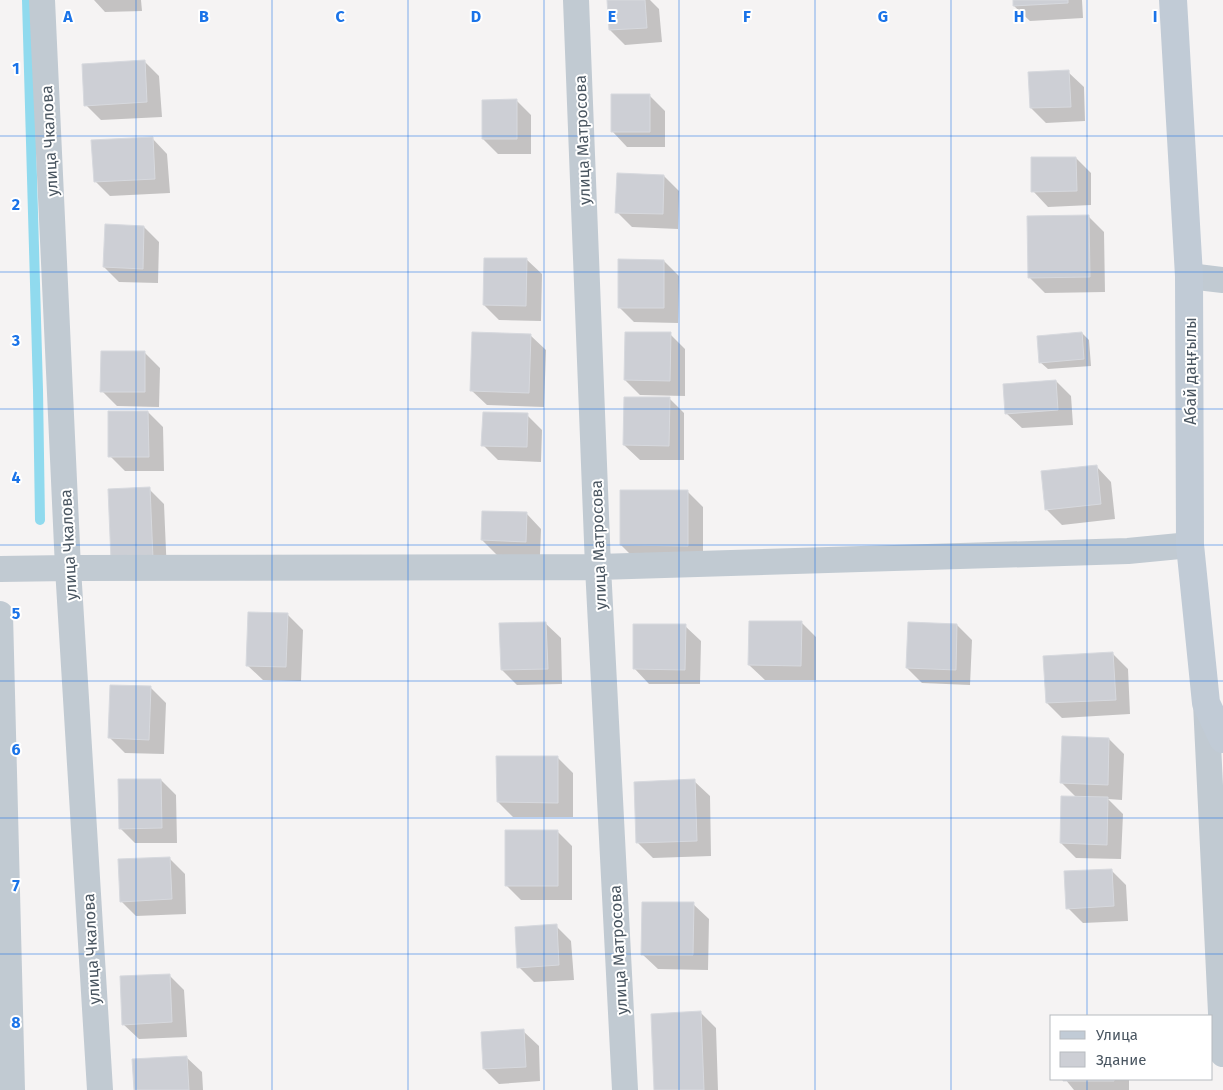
<svg xmlns="http://www.w3.org/2000/svg" width="1223" height="1090" viewBox="0 0 1223 1090" font-family="'Fira Sans',sans-serif">
	<style>
		.shadow { fill: #0003 }
		.lines { fill: none; stroke-linecap: round; stroke-linejoin: round }
		.stream { stroke: #90daee; stroke-width: 10 }
		.building { fill: #cdcfd5; stroke: #d7d9de }
		.street { stroke: #c1cad2; stroke-width: 26 }
		.secondary { stroke: #c1cbd6; stroke-width: 28 }
		.grid { fill: none; stroke: #1a73e8; stroke-width: 1; stroke-opacity: 0.55 }
		.labels { text-anchor: middle; stroke-width: 4; stroke-linejoin: round; paint-order: stroke }
		.street-label { font-size: 16px; fill: #4a5661; stroke: #fff }
		.grid-label { font-size: 16px; text-anchor: middle; font-weight: bold; fill: #1a73e8; stroke: #fff; stroke-width: 4; stroke-linejoin: round; paint-order: stroke }
	</style>
	<rect width="100%" height="100%" fill="#f5f3f3"/>
	<path class="shadow" d="M 94,0 L 141,0 L 142,11 L 105,12 Z
		M 608,0 L 650,0 L 659,9 L 662,42 L 625,45 L 610,30 Z
		M 1014,0 L 1082,0 L 1083,18 L 1030,21 L 1014,6 Z
		M 144,61 L 159,76 L 162,117 L 101,120 L 86,105 Z
		M 1068,72 L 1084,87 L 1085,121 L 1046,123 L 1031,108 Z
		M 650,96 L 665,111 L 665,147 L 627,147 L 612,131 Z
		M 516,100 L 531,115 L 531,154 L 498,154 L 483,139 Z
		M 152,138 L 167,154 L 170,193 L 110,196 L 95,181 Z
		M 1076,158 L 1091,173 L 1091,205 L 1048,207 L 1033,191 Z
		M 664,176 L 679,191 L 678,229 L 632,227 L 617,212 Z
		M 1088,216 L 1104,232 L 1105,292 L 1045,293 L 1030,278 Z
		M 144,227 L 159,242 L 158,283 L 119,282 L 104,267 Z
		M 526,259 L 542,274 L 541,321 L 499,320 L 484,305 Z
		M 664,261 L 679,276 L 678,323 L 634,322 L 619,307 Z
		M 1082,333 L 1089,340 L 1091,366 L 1048,369 L 1040,362 Z
		M 670,334 L 685,349 L 685,396 L 640,395 L 625,380 Z
		M 530,335 L 546,350 L 544,407 L 487,405 L 471,390 Z
		M 145,353 L 160,368 L 159,407 L 117,406 L 102,391 Z
		M 1056,381 L 1071,396 L 1073,425 L 1022,428 L 1006,413 Z
		M 669,398 L 684,413 L 684,460 L 640,460 L 624,445 Z
		M 148,412 L 163,427 L 164,471 L 125,471 L 110,456 Z
		M 527,415 L 542,430 L 541,462 L 498,460 L 483,445 Z
		M 1096,466 L 1111,482 L 1115,519 L 1062,525 L 1047,510 Z
		M 149,489 L 164,504 L 167,574 L 127,576 Z
		M 688,492 L 703,507 L 703,560 L 636,560 L 621,545 Z
		M 526,513 L 541,529 L 540,556 L 497,555 L 482,540 Z
		M 288,615 L 303,630 L 301,681 L 263,680 L 247,665 Z
		M 801,622 L 816,637 L 816,680 L 765,680 L 749,665 Z
		M 545,623 L 561,638 L 562,684 L 517,685 L 502,670 Z
		M 957,625 L 972,640 L 970,685 L 922,683 L 907,668 Z
		M 685,626 L 701,641 L 700,684 L 649,684 L 634,668 Z
		M 1113,654 L 1128,669 L 1130,714 L 1062,718 L 1047,703 Z
		M 150,687 L 166,703 L 164,754 L 125,753 L 110,738 Z
		M 1109,739 L 1124,754 L 1122,800 L 1108,799 L 1123,814 L 1121,859 L 1076,858 L 1061,843 L 1076,797 L 1062,783 Z
		M 558,758 L 573,773 L 573,817 L 513,817 L 498,802 Z
		M 161,780 L 176,795 L 177,843 L 135,843 L 120,828 Z
		M 694,781 L 710,796 L 711,856 L 653,858 L 638,843 Z
		M 557,831 L 572,846 L 572,900 L 521,900 L 506,885 Z
		M 169,858 L 185,874 L 186,914 L 136,916 L 121,901 Z
		M 1111,870 L 1126,885 L 1128,921 L 1083,923 L 1068,908 Z
		M 693,904 L 709,919 L 708,970 L 658,969 L 642,954 Z
		M 556,926 L 571,941 L 574,980 L 534,982 L 519,967 Z
		M 169,975 L 184,990 L 187,1037 L 139,1039 L 123,1024 Z
		M 701,1013 L 716,1028 L 718,1090 L 655,1090 Z
		M 523,1031 L 539,1046 L 540,1081 L 499,1084 L 484,1069 Z
		M 186,1057 L 202,1072 L 203,1090 L 135,1090 Z
		M 1065,1079 L 1129,1079 L 1129,1090 L 1074,1090 Z"/>
	<g class="lines">
		<path class="stream" d="M 27,0 L 38,390 L 40,520"/>
	</g>
	<path class="building" d="M 607,0 L 645,0 L 647,28 L 609,30 Z
		M 1013,0 L 1068,0 L 1068,3 L 1013,6 Z
		M 145,60 L 147,102 L 84,106 L 82,64 Z
		M 1069,70 L 1071,107 L 1030,108 L 1028,72 Z
		M 611,94 L 650,94 L 650,132 L 611,132 Z
		M 517,99 L 517,139 L 482,139 L 482,100 Z
		M 153,137 L 155,179 L 94,182 L 91,140 Z
		M 1031,157 L 1076,157 L 1077,191 L 1031,192 Z
		M 617,173 L 664,175 L 663,214 L 615,213 Z
		M 1089,215 L 1090,277 L 1028,278 L 1027,216 Z
		M 105,224 L 144,226 L 143,269 L 103,267 Z
		M 484,258 L 527,258 L 526,306 L 483,305 Z
		M 618,259 L 664,260 L 664,308 L 618,308 Z
		M 472,332 L 531,334 L 529,393 L 470,391 Z
		M 625,332 L 671,332 L 670,381 L 624,380 Z
		M 1082,332 L 1084,359 L 1039,363 L 1037,336 Z
		M 101,351 L 145,351 L 145,392 L 100,392 Z
		M 1056,380 L 1058,410 L 1005,414 L 1003,384 Z
		M 624,397 L 670,397 L 669,446 L 623,445 Z
		M 108,411 L 148,411 L 149,457 L 108,457 Z
		M 483,412 L 528,413 L 527,447 L 481,446 Z
		M 1097,465 L 1101,504 L 1045,510 L 1041,471 Z
		M 150,487 L 153,559 L 111,561 L 108,489 Z
		M 620,490 L 688,490 L 688,546 L 620,545 Z
		M 482,511 L 527,512 L 526,542 L 481,540 Z
		M 248,612 L 288,613 L 286,667 L 246,666 Z
		M 749,621 L 802,621 L 801,666 L 748,665 Z
		M 546,622 L 548,669 L 501,670 L 499,623 Z
		M 908,622 L 957,624 L 956,670 L 906,668 Z
		M 633,624 L 686,624 L 685,670 L 633,669 Z
		M 1113,652 L 1116,700 L 1046,703 L 1043,656 Z
		M 110,685 L 151,686 L 149,740 L 108,738 Z
		M 1062,736 L 1109,738 L 1108,785 L 1060,783 Z
		M 496,756 L 558,756 L 558,803 L 497,802 Z
		M 118,779 L 161,779 L 162,828 L 119,829 Z
		M 695,779 L 697,841 L 636,843 L 634,782 Z
		M 1061,796 L 1108,797 L 1107,845 L 1060,843 Z
		M 505,830 L 558,830 L 558,886 L 505,886 Z
		M 170,857 L 172,899 L 120,902 L 118,859 Z
		M 1112,869 L 1114,906 L 1066,909 L 1064,871 Z
		M 642,902 L 694,902 L 693,955 L 641,955 Z
		M 557,924 L 559,965 L 517,968 L 515,927 Z
		M 170,974 L 172,1022 L 122,1025 L 120,976 Z
		M 701,1011 L 704,1090 L 654,1090 L 651,1014 Z
		M 524,1029 L 526,1067 L 483,1069 L 481,1032 Z
		M 187,1056 L 189,1090 L 134,1090 L 132,1059 Z
		M 1063,1079 L 1114,1079 L 1114,1081 L 1063,1081 Z"/>
	<g class="lines">
		<path class="street" d="M 42,0 L 68,568 L 100,1090
			M 576,0 L 598,567 L 625,1090
			M 1189,276 L 1223,280
			M 0,569 L 68,568 L 598,567 L 1128,551 L 1190,545
			M 0,614 L 12,1090
			M 1206,703 L 1223,1054"/>
		<path class="secondary" d="M 1173,0 L 1189,276 L 1190,545 L 1206,703 L 1223,739"/>
	</g>
	<path class="grid" d="M 136,0 L 136,1090M 272,0 L 272,1090M 408,0 L 408,1090M 544,0 L 544,1090M 679,0 L 679,1090M 815,0 L 815,1090M 951,0 L 951,1090M 1087,0 L 1087,1016M 0,136 L 1223,136M 0,272 L 1223,272M 0,409 L 1223,409M 0,545 L 1223,545M 0,681 L 1223,681M 0,818 L 1223,818M 0,954 L 1223,954M 1087,1079 L 1087,1090"/>
	<g class="labels">
		<g class="street-label">
			<text transform="translate(582 140) rotate(-92)" y="6">улица Матросова</text>
			<text transform="translate(49 141) rotate(-93)" y="6">улица Чкалова</text>
			<text transform="translate(1190 371) rotate(-90)" y="6">Абай даңғылы</text>
			<text transform="translate(68 545) rotate(-93)" y="6">улица Чкалова</text>
			<text transform="translate(598 545) rotate(-92)" y="6">улица Матросова</text>
			<text transform="translate(91 949) rotate(-93)" y="6">улица Чкалова</text>
			<text transform="translate(618 950) rotate(-93)" y="6">улица Матросова</text>
		</g>
	</g>
	<g class="grid-label">
		<text x="68" y="22">A</text>
		<text x="204" y="22">B</text>
		<text x="340" y="22">C</text>
		<text x="476" y="22">D</text>
		<text x="612" y="22">E</text>
		<text x="747" y="22">F</text>
		<text x="883" y="22">G</text>
		<text x="1019" y="22">H</text>
		<text x="1155" y="22">I</text>
		<text x="16" y="74">1</text>
		<text x="16" y="210">2</text>
		<text x="16" y="346">3</text>
		<text x="16" y="483">4</text>
		<text x="16" y="619">5</text>
		<text x="16" y="755">6</text>
		<text x="16" y="891">7</text>
		<text x="16" y="1028">8</text>
	</g>
	<rect x="1050" y="1015" width="162" height="65" fill="#ffffff" stroke="#b7bbc0"/>
	<rect x="1060" y="1031" width="25" height="8" fill="#c1cbd6" stroke="#b7bbc0"/>
	<text x="1096" y="1040" font-size="15" fill="#4a5661">Улица</text>
	<rect x="1060" y="1052" width="25" height="15" fill="#cdcfd5" stroke="#b7bbc0"/>
	<text x="1096" y="1065" font-size="15" fill="#4a5661">Здание</text>
</svg>
